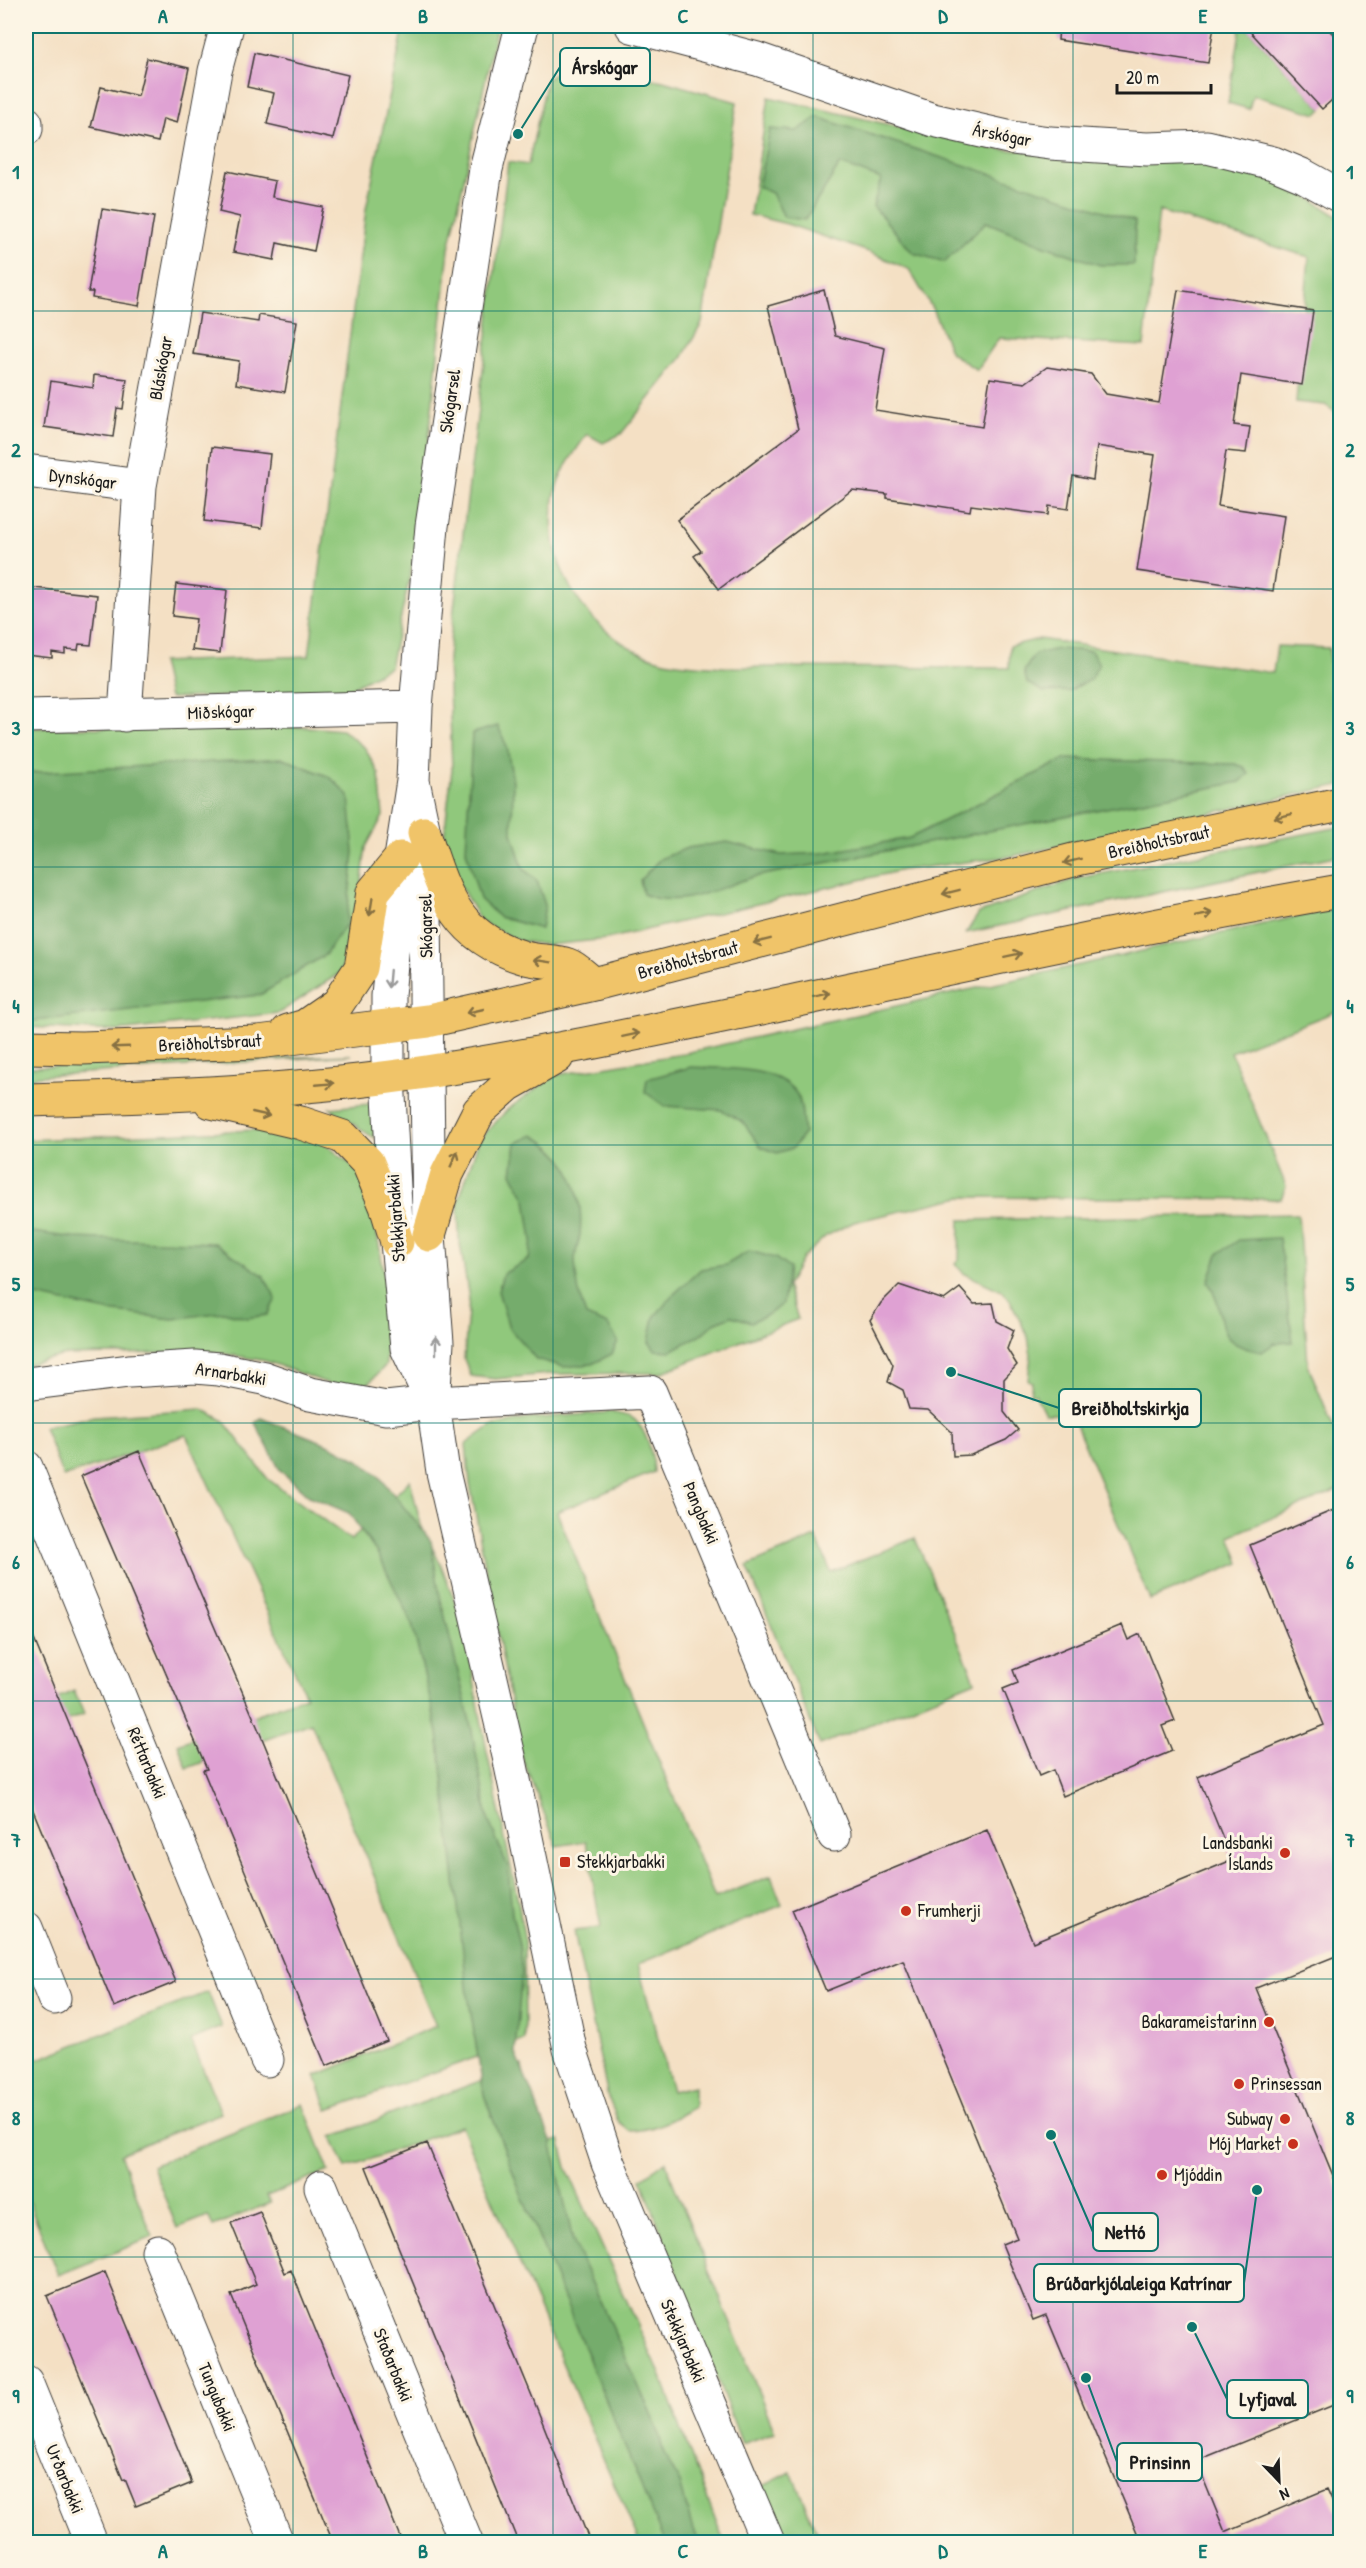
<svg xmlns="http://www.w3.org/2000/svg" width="1366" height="2568" viewBox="0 0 1366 2568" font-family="'Patrick Hand',sans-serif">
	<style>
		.green { fill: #90c87c; stroke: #56724c; stroke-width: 1.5 }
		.forest { fill: #74ac6c; stroke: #486444; stroke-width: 1.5 }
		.building { fill: #dfa1d3 }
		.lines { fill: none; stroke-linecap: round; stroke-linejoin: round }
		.minor-casing { stroke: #3c3935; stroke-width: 35 }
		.major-casing { stroke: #3c3935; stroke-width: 35 }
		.minor { stroke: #fff; stroke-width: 33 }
		.major { stroke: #f0c469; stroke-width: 33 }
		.oneway { stroke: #867042 }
		.oneway2 { stroke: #999 }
		.grid { fill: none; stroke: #0f766e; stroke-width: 1.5; stroke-opacity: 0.55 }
		.poi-dot { fill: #c8321e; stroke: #fcf5e5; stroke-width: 2 }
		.labels { text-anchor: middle; stroke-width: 6; stroke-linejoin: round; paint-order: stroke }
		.street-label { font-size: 18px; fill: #1c1c1c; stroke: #fcf5e5 }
		.poi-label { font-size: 18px; fill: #1c1c1c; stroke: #fcf5e5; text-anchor: end }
		.leader { fill: none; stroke: #0f766e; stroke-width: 2 }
		.callout-dot { fill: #0f766e; stroke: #fcf5e5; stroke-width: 2 }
		.callout { fill: #fcf5e5; stroke: #0f766e; stroke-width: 2 }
		.callout-label { font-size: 20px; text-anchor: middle; font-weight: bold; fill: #1c1c1c }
		.neatline { fill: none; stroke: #0f766e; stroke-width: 2 }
		.grid-label { font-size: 20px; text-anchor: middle; font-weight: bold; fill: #0f766e }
	</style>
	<rect width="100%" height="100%" fill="#fcf5e5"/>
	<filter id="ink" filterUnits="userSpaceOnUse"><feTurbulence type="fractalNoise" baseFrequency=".0167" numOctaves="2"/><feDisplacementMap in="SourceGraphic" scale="12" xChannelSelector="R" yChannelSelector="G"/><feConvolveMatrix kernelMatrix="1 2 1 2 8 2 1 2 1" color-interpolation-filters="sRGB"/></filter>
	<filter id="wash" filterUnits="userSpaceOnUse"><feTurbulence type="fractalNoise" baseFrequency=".008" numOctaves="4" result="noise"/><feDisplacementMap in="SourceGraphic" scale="24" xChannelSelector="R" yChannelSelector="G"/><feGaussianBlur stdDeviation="1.35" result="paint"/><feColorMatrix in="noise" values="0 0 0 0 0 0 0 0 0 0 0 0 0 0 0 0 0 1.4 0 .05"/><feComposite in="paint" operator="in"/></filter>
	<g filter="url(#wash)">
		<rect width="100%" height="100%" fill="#f4e0c4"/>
		<path class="green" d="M 404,26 L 497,26 L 449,249 L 418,540 L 390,667 L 341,693 L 169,698 L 161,662 L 309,656 L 366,209 Z
			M 1241,26 L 1245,26 L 1322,109 L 1317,114 L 1253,95 L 1249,109 L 1228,103 Z
			M 575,65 L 663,81 L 737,102 L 702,323 L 682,358 L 621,434 L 603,443 L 587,434 C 575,452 562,468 556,489 C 538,558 584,630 646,655 C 669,665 699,665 723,667 L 1009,668 L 1010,646 L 1039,639 L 1273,673 L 1277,646 L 1329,648 L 1330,672 L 1340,672 L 1340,785 L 1013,856 L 903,870 L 607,939 L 549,945 L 519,941 L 481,922 L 442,854 L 452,769 L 448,658 L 508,162 L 528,165 L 547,79 L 563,68 Z
			M 769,97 L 994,149 L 1223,162 L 1290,185 L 1340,218 L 1340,415 L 1325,405 L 1296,402 L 1309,257 L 1159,211 L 1144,346 L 999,338 L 977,370 L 951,353 L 932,308 L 909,269 L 869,252 L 787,224 L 750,215 Z
			M 309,727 L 342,730 L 365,748 L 379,774 L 383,816 L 366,847 L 356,928 L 340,973 L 279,1013 L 117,1031 L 26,1027 L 26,728 Z
			M 1340,827 L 1340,855 L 966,933 L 979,913 L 1075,879 Z
			M 1340,908 L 1340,1010 L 1231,1052 L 1286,1186 L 1281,1199 L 961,1197 L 854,1222 L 826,1236 L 803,1257 L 787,1286 L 798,1319 L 660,1373 L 549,1374 L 495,1379 L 471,1376 L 464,1359 L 469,1299 L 459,1237 L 458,1202 L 479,1140 L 508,1109 L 556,1075 L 676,1055 L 1313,913 Z
			M 351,1055 L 41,1076 L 26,1078 L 26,1067 Z
			M 379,1103 L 374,1138 L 330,1108 Z
			M 256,1130 L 315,1136 L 359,1171 L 371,1201 L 385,1278 L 386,1365 L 369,1383 L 349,1391 L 266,1361 L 215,1352 L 65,1355 L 26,1365 L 26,1140 Z
			M 1298,1214 L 1308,1365 L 1340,1443 L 1340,1489 L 1230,1536 L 1240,1563 L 1150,1600 L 1072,1415 L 1045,1414 L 1035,1394 L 1030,1394 L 1032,1382 L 1028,1380 L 1031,1355 L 1028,1337 L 1010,1300 L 1002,1291 L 963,1273 L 955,1263 L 959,1259 L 960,1220 Z
			M 202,1409 L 223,1420 L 268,1479 L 351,1540 L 410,1480 L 421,1525 L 441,1565 L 464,1626 L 487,1752 L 519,1906 L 524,1938 L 525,2040 L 328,2110 L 315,2076 L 436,2026 L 311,1723 L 187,1768 L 178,1744 L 306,1696 L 186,1435 L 63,1477 L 44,1427 L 95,1416 Z
			M 611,1412 C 618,1414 628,1415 634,1419 C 647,1431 653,1455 654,1472 L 557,1512 L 715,1898 L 771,1876 L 782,1905 L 638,1964 L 672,2091 L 694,2086 L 694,2107 C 674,2119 653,2131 629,2131 L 618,2121 L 608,2097 L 574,1931 L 601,1928 L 586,1841 L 557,1846 L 520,1752 L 470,1484 L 466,1444 L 491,1426 L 527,1419 Z
			M 816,1537 L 831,1572 L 915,1538 L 975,1681 L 820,1745 L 747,1566 Z
			M 74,1691 L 84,1714 L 26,1737 L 26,1711 Z
			M 208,1992 L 222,2027 L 191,2040 L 221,2113 L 120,2154 L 153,2237 L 58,2275 L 26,2195 L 26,2064 Z
			M 522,2065 L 534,2147 L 560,2140 L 568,2171 L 660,2374 L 724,2542 L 639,2542 L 461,2126 L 346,2168 L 332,2137 Z
			M 303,2104 L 329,2171 L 267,2196 L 270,2203 L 213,2226 L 208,2216 L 177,2228 L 152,2166 Z
			M 666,2161 L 669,2173 L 775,2432 L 742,2444 L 641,2179 Z
			M 791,2472 L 821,2542 L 787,2542 L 763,2486 Z"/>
		<path class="forest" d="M 817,117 L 1135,221 L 1134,265 L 1100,265 L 1045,246 L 986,222 L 945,262 L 913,253 L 873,206 L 881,179 L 840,164 L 805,220 L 784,217 L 772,193 L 758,187 L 770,129 L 797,131 Z
			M 1058,649 L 1091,651 L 1099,664 L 1091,679 L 1069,691 L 1044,692 L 1027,683 L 1024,671 L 1035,654 Z
			M 498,726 L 507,747 L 513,782 L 512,833 L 523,868 L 537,881 L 545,905 L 541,929 L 499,917 L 480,899 L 466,851 L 472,733 Z
			M 282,758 L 330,777 L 349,796 L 354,852 L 346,925 L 325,955 L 260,995 L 26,1022 L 26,773 Z
			M 1065,759 L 1235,764 L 1244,767 L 1249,774 L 1240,782 L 753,877 C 719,888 678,910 643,894 L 640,880 L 660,859 L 687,848 L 727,842 L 781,855 L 822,853 L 910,838 Z
			M 691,1067 C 722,1069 776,1065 796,1093 C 803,1102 802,1123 804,1134 L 793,1148 L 777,1153 L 761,1147 L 743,1122 L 721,1110 L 665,1106 L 645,1092 L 647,1079 Z
			M 533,1135 C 570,1154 584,1194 580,1234 C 579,1243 575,1252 575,1261 C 576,1282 579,1298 586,1316 L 608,1325 L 618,1341 L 612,1354 L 592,1364 L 564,1367 L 536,1359 L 509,1328 L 498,1291 L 503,1274 L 529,1259 L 532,1240 L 526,1200 L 512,1173 L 516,1143 Z
			M 26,1231 L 74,1238 L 215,1243 L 264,1276 L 276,1299 L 267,1315 L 247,1318 L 223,1312 L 173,1319 L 107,1311 L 26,1294 Z
			M 1279,1238 L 1293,1342 L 1275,1343 L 1262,1352 C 1204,1342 1232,1317 1208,1282 L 1218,1254 L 1239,1240 Z
			M 749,1251 L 775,1258 L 789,1268 L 783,1303 L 769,1314 L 751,1322 L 732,1316 L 714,1323 L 702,1334 L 671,1351 L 655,1350 L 649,1342 L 654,1317 L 675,1293 L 701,1269 L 726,1265 Z
			M 261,1418 L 330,1445 L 360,1461 L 379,1476 L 431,1541 L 440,1596 L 471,1726 L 488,1819 L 508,1867 L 512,1914 L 519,1944 L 522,1972 L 515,2051 L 551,2141 L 573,2241 L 657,2427 L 664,2454 L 680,2483 L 692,2527 L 699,2542 L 664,2542 L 520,2191 L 484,2095 L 468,1995 L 438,1733 L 412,1624 L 379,1556 L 349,1513 L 309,1496 L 280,1470 L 255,1423 Z"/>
		<g id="blocks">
			<path class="building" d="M 1059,26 L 1214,26 L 1208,63 L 1058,40 Z
				M 1245,26 L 1325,26 L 1341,42 L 1341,92 L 1322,109 Z
				M 254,53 L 348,75 L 333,139 L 267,124 L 274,93 L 247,87 Z
				M 147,58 L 189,68 L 177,123 L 163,119 L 158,142 L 91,127 L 101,87 L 138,96 Z
				M 227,171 L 275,181 L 272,197 L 323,207 L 314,251 L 277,243 L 274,260 L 233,252 L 240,217 L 219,212 Z
				M 102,209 L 154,217 L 139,306 L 92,298 L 93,292 L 88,292 Z
				M 824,290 L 835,336 L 885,348 L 875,410 L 982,427 L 990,378 L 1025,383 L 1047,367 L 1091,374 L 1106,394 L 1159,403 L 1178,290 L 1313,311 L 1302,385 L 1241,375 L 1234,425 L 1250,427 L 1246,453 L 1226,451 L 1218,506 L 1284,516 L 1273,591 L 1137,571 L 1155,455 L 1097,446 L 1093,480 L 1073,476 L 1068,509 L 1049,506 L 1048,515 L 971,505 L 970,511 L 887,498 L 887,494 L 852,490 L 719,589 L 694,556 L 701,551 L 677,520 L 798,429 L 768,306 Z
				M 200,313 L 258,322 L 259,315 L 297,321 L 285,392 L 236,384 L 239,361 L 193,354 Z
				M 94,375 L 127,379 L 123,409 L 117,408 L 113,437 L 44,427 L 51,381 L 93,388 Z
				M 212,447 L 270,454 L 262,528 L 204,521 Z
				M 176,584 L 227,590 L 220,653 L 192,650 L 196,619 L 172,616 Z
				M 34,588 L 97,595 L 91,645 L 79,644 L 78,650 L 65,649 L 65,654 L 52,652 L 52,658 L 26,655 L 26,616 L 30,616 Z
				M 899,1285 L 944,1300 L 960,1288 L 974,1304 L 993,1303 L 997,1321 L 1014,1330 L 1007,1349 L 1017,1365 L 1004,1379 L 1004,1412 L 1018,1430 L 1006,1440 L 971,1455 L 953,1456 L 952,1432 L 928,1410 L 909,1409 L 903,1390 L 888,1382 L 893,1365 L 870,1320 L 881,1303 Z
				M 139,1451 L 257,1726 L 387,2041 L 326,2066 L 203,1770 L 207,1769 L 81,1476 Z
				M 1341,1507 L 1341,1954 L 1256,1988 L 1341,2195 L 1341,2402 L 1196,2461 L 1225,2532 L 1327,2489 L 1341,2520 L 1341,2542 L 1141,2542 L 1046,2315 L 1033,2320 L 1002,2244 L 1017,2238 L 903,1960 L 826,1991 L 792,1910 L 987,1830 L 1033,1942 L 1232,1860 L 1198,1777 L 1324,1725 L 1250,1545 Z
				M 26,1620 L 176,1982 L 114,2007 L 26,1793 Z
				M 1122,1625 L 1128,1640 L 1140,1634 L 1175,1721 L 1162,1726 L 1172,1751 L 1063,1796 L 1053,1770 L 1039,1776 L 1003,1689 L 1018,1683 L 1013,1670 Z
				M 427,2143 L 532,2396 L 590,2542 L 518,2542 L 366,2167 Z
				M 260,2212 L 285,2273 L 291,2270 L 402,2542 L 333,2542 L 231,2295 L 256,2284 L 231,2223 Z
				M 105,2272 L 192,2483 L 136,2506 L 125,2479 L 123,2480 L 47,2296 Z"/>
		</g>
	</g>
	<g filter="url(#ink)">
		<use href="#blocks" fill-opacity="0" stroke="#3c3935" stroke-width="1.5"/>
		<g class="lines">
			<defs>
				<path id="minor" d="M 632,26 L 757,59 L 933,120 L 1012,138 L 1050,143 L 1147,149 L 1207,147 L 1273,163 L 1304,176 L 1340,196
					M 26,129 L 26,123
					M 26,471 L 140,486
					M 125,715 L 140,486 L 215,71 L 227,26
					M 26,716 L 416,707
					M 413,781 L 424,833 L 429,1235 L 437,1343 L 433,1403 L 443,1472 L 509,1756 L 570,2049 L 608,2163 L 768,2542
					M 26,1384 L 129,1371 L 195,1367 L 219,1369 L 264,1378 L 310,1394 L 386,1408 L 433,1403 L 650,1392 L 834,1835
					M 432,1401 L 407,1348 L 397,1242 L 388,1077 L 388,996 L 401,858 L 413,781 L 416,707 L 432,526 L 486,169 L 522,26
					M 26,1467 L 267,2060
					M 26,1928 L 54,1998
					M 321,2187 L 466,2542
					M 158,2251 L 277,2542
					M 26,2382 L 91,2542"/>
				<path id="major" d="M 424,833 C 444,893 455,936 522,957 C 536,962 553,960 568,965 C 577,968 586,979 594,984
					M 288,1031 L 305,1026 L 337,1004 L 361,968 L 373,892 L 401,858
					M 26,1047 L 82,1048 L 258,1042 L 428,1021 L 594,984 L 1081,858 L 1340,804
					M 26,1100 C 159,1096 294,1092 426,1072 C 544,1054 659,1029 775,1005 C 964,965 1151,924 1340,891
					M 211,1102 L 301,1123 L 343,1137 L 368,1163 L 386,1206 L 397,1242
					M 429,1235 L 447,1174 L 479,1111 L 508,1085 L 557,1057"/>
			</defs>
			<use href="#minor" class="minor-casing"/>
			<use href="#major" class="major-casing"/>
			<use href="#minor" class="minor"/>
			<use href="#major" class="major"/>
		</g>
		<defs><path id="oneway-shaft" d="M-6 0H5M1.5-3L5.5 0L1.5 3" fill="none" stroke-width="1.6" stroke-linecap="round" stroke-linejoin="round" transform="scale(1.5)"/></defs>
		<g class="oneway">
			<use href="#oneway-shaft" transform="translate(1283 816) rotate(168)"/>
			<use href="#oneway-shaft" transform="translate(1072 861) rotate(166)"/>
			<use href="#oneway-shaft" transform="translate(951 892) rotate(166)"/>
			<use href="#oneway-shaft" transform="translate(371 907) rotate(99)"/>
			<use href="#oneway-shaft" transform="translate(1204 915) rotate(-11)"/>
			<use href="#oneway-shaft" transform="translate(762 941) rotate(166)"/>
			<use href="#oneway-shaft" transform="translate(1013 955) rotate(-12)"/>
			<use href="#oneway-shaft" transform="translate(542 961) rotate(-171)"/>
			<use href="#oneway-shaft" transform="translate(822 995) rotate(-12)"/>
			<use href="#oneway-shaft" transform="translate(475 1011) rotate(167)"/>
			<use href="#oneway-shaft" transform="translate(631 1035) rotate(-12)"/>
			<use href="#oneway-shaft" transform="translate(120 1047) rotate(178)"/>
			<use href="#oneway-shaft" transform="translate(325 1084) rotate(-5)"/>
			<use href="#oneway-shaft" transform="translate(261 1114) rotate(13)"/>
			<use href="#oneway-shaft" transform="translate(454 1159) rotate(-66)"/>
		</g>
		<g class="oneway2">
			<use href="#oneway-shaft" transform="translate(389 979) rotate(95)"/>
			<use href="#oneway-shaft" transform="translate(436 1345) rotate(-90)"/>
		</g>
	</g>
	<path class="grid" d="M 293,26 L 293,2542M 553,26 L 553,2542M 813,26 L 813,2542M 1073,26 L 1073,2542M 26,311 L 1340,311M 26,589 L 1340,589M 26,867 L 1340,867M 26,1145 L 1340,1145M 26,1423 L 1340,1423M 26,1701 L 1340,1701M 26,1979 L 1340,1979M 26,2257 L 1340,2257"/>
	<g class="poi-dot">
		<circle cx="1285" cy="1853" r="6"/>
		<rect x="559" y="1856" width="12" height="12" rx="3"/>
		<circle cx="906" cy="1911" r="6"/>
		<circle cx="1269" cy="2022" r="6"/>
		<circle cx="1239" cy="2084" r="6"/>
		<circle cx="1285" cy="2119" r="6"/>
		<circle cx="1293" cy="2144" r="6"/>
		<circle cx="1162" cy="2175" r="6"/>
	</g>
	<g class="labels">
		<g class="street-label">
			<text transform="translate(1002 135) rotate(11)" y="6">Árskógar</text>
			<text transform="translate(161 368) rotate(-80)" y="6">Bláskógar</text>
			<text transform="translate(450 401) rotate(-82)" y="6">Skógarsel</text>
			<text transform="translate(83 479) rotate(7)" y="6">Dynskógar</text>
			<text transform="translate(221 712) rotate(-2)" y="6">Miðskógar</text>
			<text transform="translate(1159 842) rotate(-12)" y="6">Breiðholtsbraut</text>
			<text transform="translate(426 926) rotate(-91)" y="6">Skógarsel</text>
			<text transform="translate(688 960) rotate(-15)" y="6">Breiðholtsbraut</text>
			<text transform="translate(210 1043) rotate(-3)" y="6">Breiðholtsbraut</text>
			<text transform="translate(396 1218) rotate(-94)" y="6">Stekkjarbakki</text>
			<text transform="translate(231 1374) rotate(9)" y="6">Arnarbakki</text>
			<text transform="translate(701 1513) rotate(67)" y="6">Þangbakki</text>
			<text transform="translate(147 1763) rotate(68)" y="6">Réttarbakki</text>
			<text transform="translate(683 2341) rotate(67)" y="6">Stekkjarbakki</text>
			<text transform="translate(393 2365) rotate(68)" y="6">Staðarbakki</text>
			<text transform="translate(217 2397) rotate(68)" y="6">Tungubakki</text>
			<text transform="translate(65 2479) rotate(68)" y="6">Urðarbakki</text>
		</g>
		<g class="poi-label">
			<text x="1273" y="1849">Landsbanki<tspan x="1273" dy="21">Íslands</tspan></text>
			<text x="577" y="1868" text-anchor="start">Stekkjarbakki</text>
			<text x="918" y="1917" text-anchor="start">Frumherji</text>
			<text x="1257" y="2028">Bakarameistarinn</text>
			<text x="1251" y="2090" text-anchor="start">Prinsessan</text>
			<text x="1273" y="2125">Subway</text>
			<text x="1281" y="2150">Mój Market</text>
			<text x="1174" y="2181" text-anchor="start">Mjóddin</text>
		</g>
	</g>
	<path class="leader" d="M518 134L560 67M951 1372L1059 1408M1051 2135L1093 2232M1257 2190L1244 2283M1192 2327L1227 2399M1086 2378L1117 2462"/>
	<g class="callout-dot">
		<circle cx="518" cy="134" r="6"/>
		<circle cx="951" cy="1372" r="6"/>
		<circle cx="1051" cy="2135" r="6"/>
		<circle cx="1257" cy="2190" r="6"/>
		<circle cx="1192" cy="2327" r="6"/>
		<circle cx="1086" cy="2378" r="6"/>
	</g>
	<g class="callout">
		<rect x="560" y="48" width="90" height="38" rx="6"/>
		<rect x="1059" y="1389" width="142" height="38" rx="6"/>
		<rect x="1093" y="2213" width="65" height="38" rx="6"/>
		<rect x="1034" y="2264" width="210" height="38" rx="6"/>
		<rect x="1227" y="2380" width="81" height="38" rx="6"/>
		<rect x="1117" y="2443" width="85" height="38" rx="6"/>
	</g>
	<g class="callout-label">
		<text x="605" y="74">Árskógar</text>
		<text x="1130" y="1415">Breiðholtskirkja</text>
		<text x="1125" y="2239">Nettó</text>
		<text x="1139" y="2290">Brúðarkjólaleiga Katrínar</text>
		<text x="1268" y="2406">Lyfjaval</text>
		<text x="1160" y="2469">Prinsinn</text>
	</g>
	<rect width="1366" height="2568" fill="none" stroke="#fcf5e5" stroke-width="66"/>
	<g transform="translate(1279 2481) rotate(157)" stroke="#fcf5e5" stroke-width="4.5" paint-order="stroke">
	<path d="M0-4.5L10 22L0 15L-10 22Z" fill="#1c1c1c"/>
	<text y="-9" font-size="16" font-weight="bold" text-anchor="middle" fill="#1c1c1c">N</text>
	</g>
	<path d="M1117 84v9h94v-9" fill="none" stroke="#1c1c1c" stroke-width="3"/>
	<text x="1126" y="84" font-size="18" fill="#1c1c1c" stroke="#fcf5e5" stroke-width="4.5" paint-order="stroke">20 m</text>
	<rect x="33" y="33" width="1300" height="2502" class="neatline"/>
	<g class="grid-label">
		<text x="163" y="23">A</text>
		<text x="423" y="23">B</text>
		<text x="683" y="23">C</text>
		<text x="943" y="23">D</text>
		<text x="1203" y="23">E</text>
		<text x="16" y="179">1</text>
		<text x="1350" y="179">1</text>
		<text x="16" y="457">2</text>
		<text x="1350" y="457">2</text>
		<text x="16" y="735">3</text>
		<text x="1350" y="735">3</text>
		<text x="16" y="1013">4</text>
		<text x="1350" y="1013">4</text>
		<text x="16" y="1291">5</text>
		<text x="1350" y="1291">5</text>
		<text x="16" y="1569">6</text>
		<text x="1350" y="1569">6</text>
		<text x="16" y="1847">7</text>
		<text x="1350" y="1847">7</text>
		<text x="16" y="2125">8</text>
		<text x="1350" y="2125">8</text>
		<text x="16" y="2403">9</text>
		<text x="1350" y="2403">9</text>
		<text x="163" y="2558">A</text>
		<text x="423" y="2558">B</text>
		<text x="683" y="2558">C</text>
		<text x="943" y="2558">D</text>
		<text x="1203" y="2558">E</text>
	</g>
</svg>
